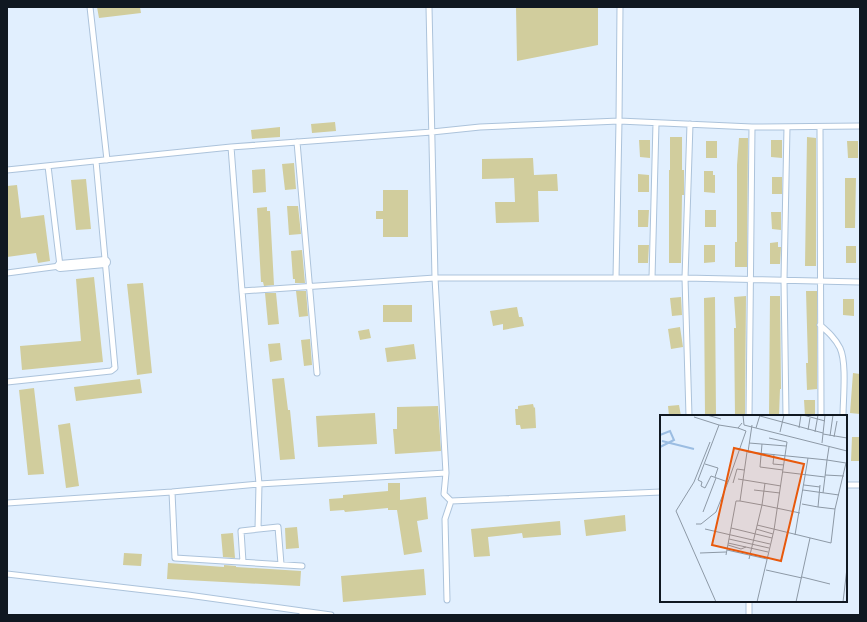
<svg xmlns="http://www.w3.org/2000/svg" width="867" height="622" viewBox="0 0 867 622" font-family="'Roboto Condensed',sans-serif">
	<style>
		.building { fill: #d1cd9d }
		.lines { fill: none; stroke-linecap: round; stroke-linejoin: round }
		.service-casing { stroke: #acc3db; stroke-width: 7 }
		.minor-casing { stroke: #acc3db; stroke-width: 12 }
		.service { stroke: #fff; stroke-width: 5 }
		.minor { stroke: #fff; stroke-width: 10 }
		.inset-river { fill: none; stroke: #9bbde2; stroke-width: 2 }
		.inset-road { fill: none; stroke: #8d99a6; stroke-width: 1 }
		.view { fill: #e8590c; fill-opacity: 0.15; stroke: #e8590c; stroke-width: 2 }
		.inset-edge { fill: none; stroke: #101821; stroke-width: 2 }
	</style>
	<rect width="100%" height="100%" fill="#e1effe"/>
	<path class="building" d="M 97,7 L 140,7 L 141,13 L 99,18 Z
		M 516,7 L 589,7 L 598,8 L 598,45 L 517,61 Z
		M 335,122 L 336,131 L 312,133 L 311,124 Z
		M 280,127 L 280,137 L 252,139 L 251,130 Z
		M 670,137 L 682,137 L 682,170 L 684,170 L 684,195 L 682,195 L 681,263 L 669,263 L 669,170 L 670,170 Z
		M 807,137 L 816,138 L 816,266 L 805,266 Z
		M 739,138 L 748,138 L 747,267 L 735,267 L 735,242 L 737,242 L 737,165 Z
		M 639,140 L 650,140 L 650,158 L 640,157 Z
		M 771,140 L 782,140 L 782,158 L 771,157 Z
		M 706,141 L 717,141 L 717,158 L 706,158 Z
		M 847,141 L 858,141 L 858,158 L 848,158 Z
		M 533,158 L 534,175 L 557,174 L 558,191 L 538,191 L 539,222 L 496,223 L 495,202 L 515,202 L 514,178 L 482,179 L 482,159 Z
		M 294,163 L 296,189 L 285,190 L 282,164 Z
		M 265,169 L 266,192 L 253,193 L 252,170 Z
		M 704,171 L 713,171 L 713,175 L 715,175 L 715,193 L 704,192 Z
		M 638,174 L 649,175 L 649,192 L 638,192 Z
		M 772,177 L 782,177 L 782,194 L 772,194 Z
		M 845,178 L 856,178 L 855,228 L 845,228 Z
		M 86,179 L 91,229 L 76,230 L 71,180 Z
		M 17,185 L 21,218 L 44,215 L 50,261 L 38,263 L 36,253 L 7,257 L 7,186 Z
		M 383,190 L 408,190 L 408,237 L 383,237 L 383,219 L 376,219 L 376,211 L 383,211 Z
		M 287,206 L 298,206 L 301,234 L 289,235 Z
		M 267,207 L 267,211 L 270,211 L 274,285 L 264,286 L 263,282 L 261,282 L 257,208 Z
		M 638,210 L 649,210 L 648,227 L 638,227 Z
		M 705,210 L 716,210 L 716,227 L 705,227 Z
		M 771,212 L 781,212 L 781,230 L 772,229 Z
		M 778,242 L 778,247 L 781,247 L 780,264 L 770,264 L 770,243 Z
		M 638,245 L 649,245 L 648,263 L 638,263 Z
		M 704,245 L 715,245 L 715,262 L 704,263 Z
		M 846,246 L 856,246 L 856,263 L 846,263 Z
		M 302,250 L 305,283 L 295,283 L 295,279 L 293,279 L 291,251 Z
		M 94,277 L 103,362 L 22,370 L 20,346 L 81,341 L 76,279 Z
		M 143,283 L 152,373 L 137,375 L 127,284 Z
		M 296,291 L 306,291 L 308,316 L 299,317 Z
		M 806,291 L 817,291 L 817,389 L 807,390 L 806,363 L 808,363 Z
		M 265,293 L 276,293 L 279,324 L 268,325 Z
		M 746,296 L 745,416 L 735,416 L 734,328 L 736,328 L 734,297 Z
		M 770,296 L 780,296 L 781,389 L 780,389 L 779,416 L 769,416 Z
		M 681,297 L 682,315 L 672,316 L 670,298 Z
		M 715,297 L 716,416 L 705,416 L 704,298 Z
		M 843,299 L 854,299 L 854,316 L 843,315 Z
		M 383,305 L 412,305 L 412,322 L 383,322 Z
		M 517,307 L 519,317 L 522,317 L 524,326 L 503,330 L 503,324 L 493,326 L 490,311 Z
		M 680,327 L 683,347 L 671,349 L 668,329 Z
		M 369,329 L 371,338 L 360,340 L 358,331 Z
		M 310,339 L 312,365 L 304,366 L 301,340 Z
		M 280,343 L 282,360 L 270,362 L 268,344 Z
		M 414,344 L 416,359 L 387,362 L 385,348 Z
		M 853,373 L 860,374 L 860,414 L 850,413 Z
		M 284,378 L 288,410 L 290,410 L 295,459 L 280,460 L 272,379 Z
		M 140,379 L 142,393 L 76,401 L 74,387 Z
		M 34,388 L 44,474 L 28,475 L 19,390 Z
		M 804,400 L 815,400 L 815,416 L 805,416 Z
		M 533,404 L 534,408 L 535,407 L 536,428 L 521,429 L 520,425 L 516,425 L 515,409 L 518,409 L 518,406 Z
		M 679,405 L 681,416 L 669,416 L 668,406 Z
		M 438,406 L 441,451 L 395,454 L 393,429 L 397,429 L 397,407 Z
		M 375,413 L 377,444 L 318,447 L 316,416 Z
		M 70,423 L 79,486 L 66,488 L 58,425 Z
		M 852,437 L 860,437 L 860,461 L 851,461 Z
		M 388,483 L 400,483 L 400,500 L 426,497 L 428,519 L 417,521 L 422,552 L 404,555 L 397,510 L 388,510 L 388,508 L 345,512 L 344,510 L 330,511 L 329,499 L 343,498 L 343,495 L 388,491 Z
		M 625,515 L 626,531 L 586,536 L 584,520 Z
		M 560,521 L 561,535 L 523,538 L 522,533 L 488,537 L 490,556 L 474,557 L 471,529 Z
		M 297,527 L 299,548 L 286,549 L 285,528 Z
		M 233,533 L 235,558 L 223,557 L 221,534 Z
		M 124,553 L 142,554 L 141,566 L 123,565 Z
		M 168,563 L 224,567 L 224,565 L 236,566 L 236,567 L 301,571 L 300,586 L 167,579 Z
		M 424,569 L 426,595 L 343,602 L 341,576 Z"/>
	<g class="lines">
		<defs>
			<path id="service" d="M 90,7 L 107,160
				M 429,7 L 435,278 L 685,278 L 860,282
				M 820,127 L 821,416
				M 297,142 L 317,373
				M 231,147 L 242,291 L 259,484 L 258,529
				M 7,170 L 231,147 L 432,132 L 480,127 L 619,121 L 752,127 L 860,126
				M 7,273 L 60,266 L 48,166
				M 616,278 L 619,121 L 620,7
				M 652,278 L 656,123
				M 820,325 C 828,332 835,338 840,348 C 847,363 843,399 843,416
				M 7,382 L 111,371 L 115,368 L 96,161
				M 689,416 L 685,278 L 690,124
				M 749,416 L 752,127
				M 786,416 L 784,280 L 787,127
				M 446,473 L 444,494 L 451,501 L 661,492
				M 846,485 L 860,485
				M 172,492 L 175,558 L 302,566
				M 7,503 L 172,492 L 259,484 L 446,473 L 435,278 L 242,291
				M 243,562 L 241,531 L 278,527 L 281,564
				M 7,574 L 188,595 L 302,611 L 302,615
				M 447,600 L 445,519 L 451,501
				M 749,601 L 749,615
				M 302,611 L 331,615"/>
			<path id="minor" d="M 60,266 L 105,262"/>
		</defs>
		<use href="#service" class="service-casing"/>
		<use href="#minor" class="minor-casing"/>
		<use href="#service" class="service"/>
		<use href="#minor" class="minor"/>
	</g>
	<g transform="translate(660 415)">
		<rect width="187" height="187" fill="#e1effe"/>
		<path class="inset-river" d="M 0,20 L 10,16 L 14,25 L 0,32M 2,26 L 34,34"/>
		<path class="inset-road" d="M 47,0 L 61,4M 83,0 L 84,10 L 187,36M 143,0 L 165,6M 100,1 L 163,18M 34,2 L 59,10M 92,10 L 88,37 L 167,45 L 169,32M 78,13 L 86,16 L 68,67 L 51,61 L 45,73 L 41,71 L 42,67 L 38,65 L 59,10 L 78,13 L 82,8M 96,13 L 100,0M 139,13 L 141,0M 148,15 L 150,3M 120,17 L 124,0M 155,17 L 158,0M 163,19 L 187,23M 170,21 L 173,0M 174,22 L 177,6M 50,27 L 34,67 L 16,96 L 56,187M 89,28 L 126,31M 162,28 L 165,0M 102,29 L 100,52 L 123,55M 87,37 L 80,86 L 102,90 L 105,68M 114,39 L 113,49 L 124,50M 45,49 L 58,53 L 55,62M 123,57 L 165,62M 165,60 L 184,61M 78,64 L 121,71M 73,68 L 77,54 L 84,55M 144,70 L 160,72M 94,75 L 120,78M 143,75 L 179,80M 142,89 L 158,92 L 160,70M 158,92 L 175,94 L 186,48 L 167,45 L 163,78M 43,97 L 56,63M 36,109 L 41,109 L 56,97 L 68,67M 97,110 L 171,128 L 175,94M 71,113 L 112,123M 45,114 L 110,129M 96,114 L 113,119M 135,120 L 148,43M 69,124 L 109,133M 68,128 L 108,137M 68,130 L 81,134 L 86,132M 67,135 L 107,144M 40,138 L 66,137M 66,140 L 76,86 L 80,86M 89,144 L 102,90 L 140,98M 106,155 L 142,163M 142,162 L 170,169M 97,187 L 114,115 L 127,27 L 109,23M 136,187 L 150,123M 183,187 L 187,153"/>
		<path class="view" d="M 74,33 L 144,49 L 121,146 L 52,130 Z"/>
		<rect width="187" height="187" class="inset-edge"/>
	</g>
	<rect width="867" height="622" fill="none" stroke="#101821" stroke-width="16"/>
</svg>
